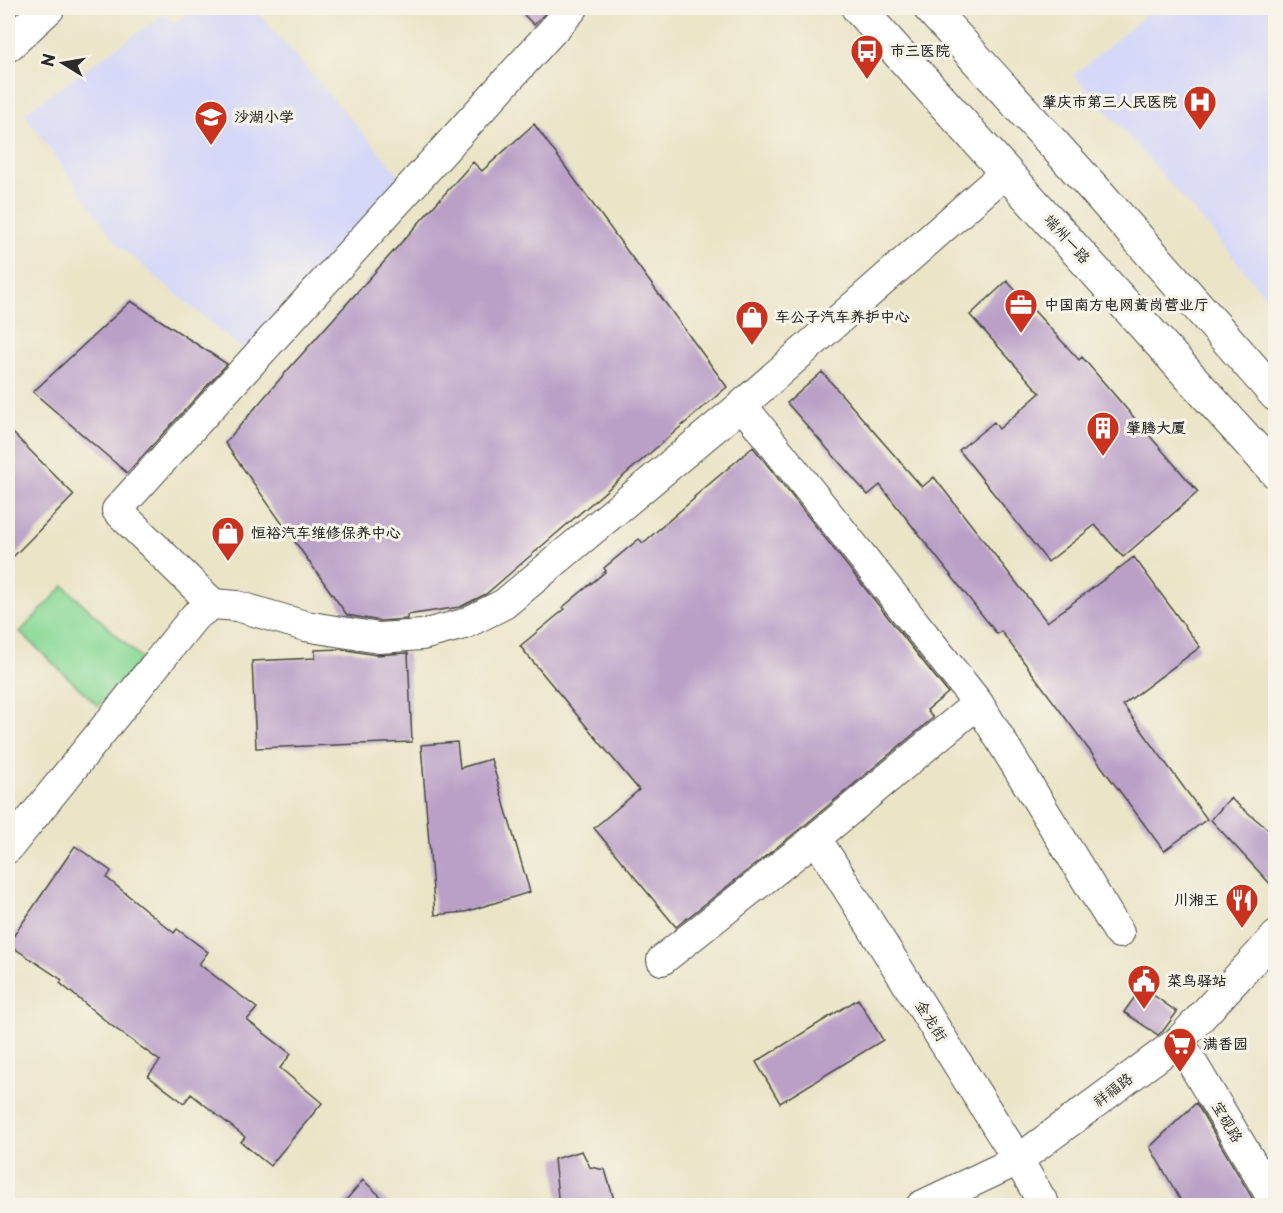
<svg xmlns="http://www.w3.org/2000/svg" width="1283" height="1213" viewBox="0 0 1283 1213" font-family="'Playpen Sans','LXGW WenKai TC',sans-serif">
	<style>
		.built { fill: #d6d8f8 }
		.green { fill: #8bda98; stroke: #5b8262; stroke-width: 1.5 }
		.building { fill: #baa0c7 }
		.lines { fill: none; stroke-linecap: round; stroke-linejoin: round }
		.minor-casing { stroke: #484742; stroke-width: 32 }
		.major-casing { stroke: #484742; stroke-width: 35 }
		.minor { stroke: #fff; stroke-width: 30 }
		.major { stroke: #fff; stroke-width: 33 }
		.labels { text-anchor: middle; stroke-width: 6; stroke-linejoin: round; paint-order: stroke }
		.poi-label { font-size: 15px; font-weight: bold; fill: #2b2b2b; stroke: #f7f3e8; text-anchor: start }
		.street-label { font-size: 15px; fill: #2b2b2b; stroke: #f7f3e8 }
	</style>
	<rect width="100%" height="100%" fill="#f7f3e8"/>
	<filter id="ink" filterUnits="userSpaceOnUse"><feTurbulence type="fractalNoise" baseFrequency=".0167" numOctaves="2"/><feDisplacementMap in="SourceGraphic" scale="12" xChannelSelector="R" yChannelSelector="G"/><feConvolveMatrix kernelMatrix="1 2 1 2 8 2 1 2 1" color-interpolation-filters="sRGB"/></filter>
	<filter id="wash" filterUnits="userSpaceOnUse"><feTurbulence type="fractalNoise" baseFrequency=".008" numOctaves="4" result="noise"/><feDisplacementMap in="SourceGraphic" scale="24" xChannelSelector="R" yChannelSelector="G"/><feGaussianBlur stdDeviation="1.35" result="paint"/><feColorMatrix in="noise" values="0 0 0 0 0 0 0 0 0 0 0 0 0 0 0 0 0 1.4 0 .05"/><feComposite in="paint" operator="in"/></filter>
	<g filter="url(#wash)">
		<rect width="100%" height="100%" fill="#eae5c7"/>
		<path class="built" d="M 193,8 L 254,8 L 403,179 L 244,351 L 117,244 L 24,113 L 164,14 L 175,23 Z
			M 1154,8 L 1275,8 L 1275,309 L 1216,236 L 1074,75 Z"/>
		<path class="green" d="M 64,586 L 142,659 L 98,706 L 20,632 Z"/>
		<g id="blocks">
			<path class="building" d="M 517,8 L 550,8 L 534,25 Z
				M 534,124 L 727,387 L 486,594 L 460,607 L 407,615 L 407,619 L 380,621 L 347,615 L 225,443 L 286,372 L 473,162 L 482,171 Z
				M 1007,281 L 1079,360 L 1082,357 L 1198,492 L 1123,557 L 1095,525 L 1048,562 L 959,450 L 994,422 L 999,429 L 1040,393 L 970,315 Z
				M 131,301 L 227,364 L 127,473 L 33,392 Z
				M 822,372 L 922,487 L 934,477 L 1047,622 L 1134,557 L 1200,647 L 1123,705 L 1207,819 L 1164,851 L 1001,631 L 997,634 L 880,485 L 868,495 L 787,403 Z
				M 8,428 L 74,495 L 8,562 Z
				M 753,447 L 948,693 L 927,710 L 933,718 L 805,825 L 676,927 L 594,828 L 639,790 L 520,646 L 565,609 L 563,607 L 606,571 L 604,568 L 639,539 L 643,543 L 695,498 L 694,497 Z
				M 341,649 L 376,655 L 408,653 L 412,742 L 256,748 L 252,661 L 315,658 L 315,650 Z
				M 457,742 L 460,768 L 491,759 L 530,892 L 465,912 L 435,915 L 421,745 Z
				M 1230,798 L 1275,835 L 1275,889 L 1211,820 Z
				M 75,846 L 111,871 L 107,878 L 174,933 L 177,929 L 208,952 L 199,964 L 257,1008 L 247,1020 L 291,1054 L 280,1068 L 322,1103 L 270,1166 L 241,1142 L 245,1137 L 191,1094 L 184,1103 L 148,1076 L 160,1061 L 112,1026 L 60,983 L 62,980 L 8,944 Z
				M 1142,987 L 1177,1012 L 1163,1031 L 1158,1035 L 1124,1012 Z
				M 858,999 L 883,1040 L 780,1103 L 756,1062 Z
				M 1196,1103 L 1257,1206 L 1184,1206 L 1150,1147 Z
				M 582,1151 L 590,1167 L 605,1170 L 616,1206 L 559,1206 L 554,1159 Z
				M 363,1180 L 391,1206 L 341,1206 Z"/>
		</g>
	</g>
	<g filter="url(#ink)">
		<use href="#blocks" fill-opacity="0" stroke="#484742" stroke-width="1.5"/>
		<g class="lines">
			<defs>
				<path id="minor" d="M 742,405 L 978,703 L 1119,933
					M 213,604 L 117,510 L 573,8
					M 816,838 L 1018,1160 L 1045,1206
					M 8,848 L 195,616 L 213,604 L 237,606 L 305,626 L 379,638 L 422,635 L 464,624 L 504,604 L 742,405 L 1006,172
					M 662,960 L 816,838 L 978,703
					M 1179,1041 L 1276,1204
					M 921,1206 L 1018,1160 L 1179,1041 L 1276,936"/>
				<path id="major" d="M 858,8 L 1276,472
					M 930,8 L 1097,192 L 1276,395
					M 8,45 L 48,8"/>
			</defs>
			<use href="#minor" class="minor-casing"/>
			<use href="#major" class="major-casing"/>
			<use href="#minor" class="minor"/>
			<use href="#major" class="major"/>
		</g>
	</g>
	<defs>
		<symbol id="bus-pin" viewBox="-11 -11 22 30"><path d="M0 17L-7.5 6A9.5 9.5 0 1 1 7.5 6Z" fill="#c8321e" stroke="#f7f3e8"/><path d="M-5-6H5V4H4V6H2V4H-2V6H-4V4H-5ZM-3.5-4V0h7V-4ZM-3.5 1.2v1.5H-2V1.2ZM2 1.2v1.5H3.5V1.2Z" fill="#fff"/></symbol>
		<symbol id="hospital-pin" viewBox="-11 -11 22 30"><path d="M0 17L-7.5 6A9.5 9.5 0 1 1 7.5 6Z" fill="#c8321e" stroke="#f7f3e8"/><path d="M-5-5h3v3.5h4V-5h3V5h-3V1.5h-4V5h-3Z" fill="#fff"/></symbol>
		<symbol id="school-pin" viewBox="-11 -11 22 30"><path d="M0 17L-7.5 6A9.5 9.5 0 1 1 7.5 6Z" fill="#c8321e" stroke="#f7f3e8"/><path d="M0-5L7-2L0 1L-7-2ZM-4 1L0 2.5L4 1V4Q0 6-4 4Z" fill="#fff"/></symbol>
		<symbol id="office-pin" viewBox="-11 -11 22 30"><path d="M0 17L-7.5 6A9.5 9.5 0 1 1 7.5 6Z" fill="#c8321e" stroke="#f7f3e8"/><path d="M-6-3h4V-5.5h4V-3h4V5H-6ZM-1-4.5V-3h2v-1.5ZM-6 0V1H6V0Z" fill="#fff"/></symbol>
		<symbol id="shop-pin" viewBox="-11 -11 22 30"><path d="M0 17L-7.5 6A9.5 9.5 0 1 1 7.5 6Z" fill="#c8321e" stroke="#f7f3e8"/><path d="M-5-2.5h2.3a2.7 3.5 0 0 1 5.4 0H5L5.5 6h-11ZM-1.5-2.5h3a1.5 2.3 0 0 0-3 0Z" fill="#fff"/></symbol>
		<symbol id="building-pin" viewBox="-11 -11 22 30"><path d="M0 17L-7.5 6A9.5 9.5 0 1 1 7.5 6Z" fill="#c8321e" stroke="#f7f3e8"/><path d="M-4-6H4V6H1V3H-1V6H-4ZM-2.5-4.3h1.7v1.8h-1.7ZM.8-4.3h1.7v1.8H.8ZM-2.5-1h1.7V.8h-1.7ZM.8-1h1.7V.8H.8Z" fill="#fff"/></symbol>
		<symbol id="restaurant-pin" viewBox="-11 -11 22 30"><path d="M0 17L-7.5 6A9.5 9.5 0 1 1 7.5 6Z" fill="#c8321e" stroke="#f7f3e8"/><path d="M-5-6h1v4h1v-4h1v4h1v-4h1v5L-1.5 .5V6h-2V.5L-5-1ZM5-6V6H3V1.5H1.5Q1.5-4 5-6Z" fill="#fff"/></symbol>
		<symbol id="civic-pin" viewBox="-11 -11 22 30"><path d="M0 17L-7.5 6A9.5 9.5 0 1 1 7.5 6Z" fill="#c8321e" stroke="#f7f3e8"/><path d="M-.6-6.5H3V-4.5H.6V-3L4-1V1h2V6H-6V1h2V-1L-.6-3ZM-1.2 2.5V6h2.4V2.5Z" fill="#fff"/></symbol>
		<symbol id="supermarket-pin" viewBox="-11 -11 22 30"><path d="M0 17L-7.5 6A9.5 9.5 0 1 1 7.5 6Z" fill="#c8321e" stroke="#f7f3e8"/><path d="M-6-5.5h2.5l.6 2H6L4.5 2H-2.5L-4.4-4H-6ZM-1.5 3.2a1.3 1.3 0 1 0 .1 0ZM3 3.2a1.3 1.3 0 1 0 .1 0Z" fill="#fff"/></symbol>
	</defs>
	<g fill-rule="evenodd">
		<use href="#bus-pin" x="848" y="32" width="38" height="52"/>
		<use href="#hospital-pin" x="1181" y="83" width="38" height="52"/>
		<use href="#school-pin" x="192" y="98" width="38" height="52"/>
		<use href="#office-pin" x="1002" y="286" width="38" height="52"/>
		<use href="#shop-pin" x="733" y="298" width="38" height="52"/>
		<use href="#building-pin" x="1084" y="409" width="38" height="52"/>
		<use href="#shop-pin" x="209" y="514" width="38" height="52"/>
		<use href="#restaurant-pin" x="1223" y="881" width="38" height="52"/>
		<use href="#civic-pin" x="1125" y="962" width="38" height="52"/>
		<use href="#supermarket-pin" x="1161" y="1025" width="38" height="52"/>
	</g>
	<g class="labels">
		<g class="poi-label">
			<text x="890" y="56">市三医院</text>
			<text x="1177" y="107" text-anchor="end">肇庆市第三人民医院</text>
			<text x="234" y="122">沙湖小学</text>
			<text x="1044" y="310">中国南方电网黄岗营业厅</text>
			<text x="775" y="322">车公子汽车养护中心</text>
			<text x="1126" y="433">肇腾大厦</text>
			<text x="251" y="538">恒裕汽车维修保养中心</text>
			<text x="1219" y="905" text-anchor="end">川湘王</text>
			<text x="1167" y="986">菜鸟驿站</text>
			<text x="1203" y="1049">满香园</text>
		</g>
		<g class="street-label">
			<text transform="translate(1067 239) rotate(48)" y="5">端州一路</text>
			<text transform="translate(931 1021) rotate(58)" y="5">金龙街</text>
			<text transform="translate(1113 1090) rotate(-37)" y="5">祥福路</text>
			<text transform="translate(1227 1122) rotate(59)" y="5">宝砚路</text>
		</g>
	</g>
	<rect width="1283" height="1213" fill="none" stroke="#f7f3e8" stroke-width="30"/>
	<g transform="translate(63 63) rotate(281)" stroke="#f7f3e8" stroke-width="4.5" paint-order="stroke">
	<path d="M0-4.5L10 22L0 15L-10 22Z" fill="#2b2b2b"/>
	<text y="-9" font-size="16" font-weight="bold" text-anchor="middle" fill="#2b2b2b">N</text>
	</g>
</svg>
